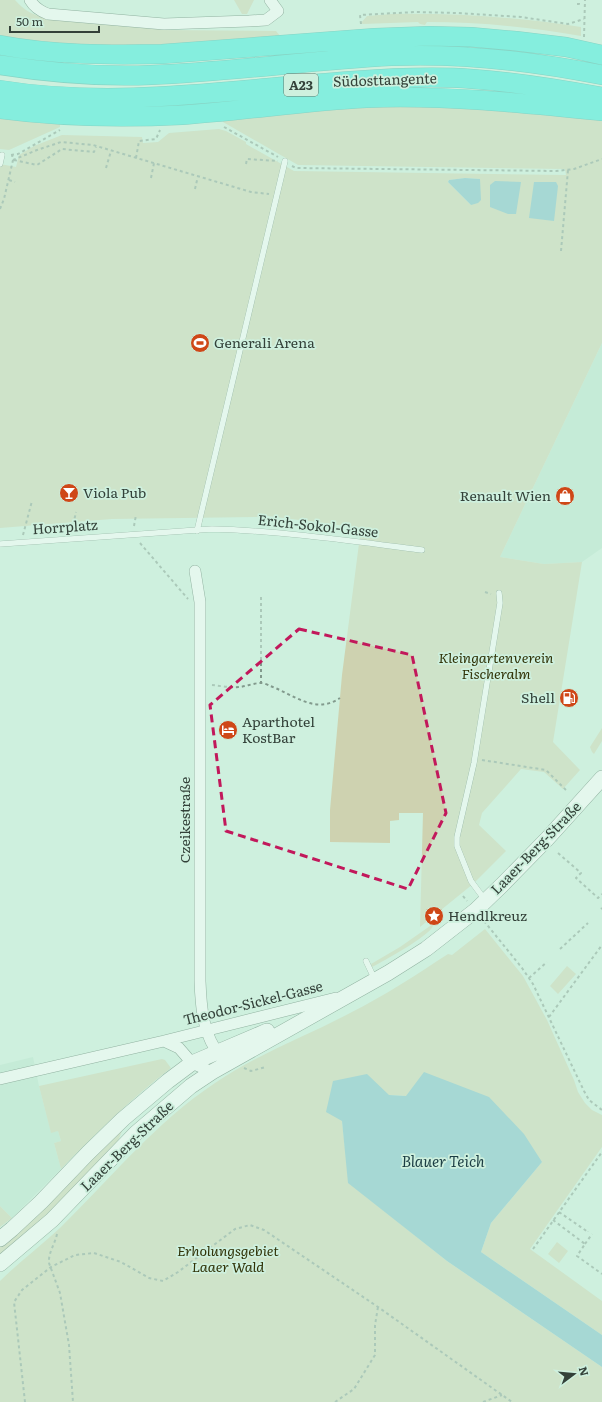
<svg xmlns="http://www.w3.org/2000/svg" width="602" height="1402" viewBox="0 0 602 1402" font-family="Literata,serif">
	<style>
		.built { fill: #bbe4cf }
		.green { fill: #ced2b0; fill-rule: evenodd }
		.water { fill: #76bac7 }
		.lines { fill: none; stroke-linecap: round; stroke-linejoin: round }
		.service-casing { stroke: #4a6858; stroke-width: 6 }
		.minor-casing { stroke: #4a6858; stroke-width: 12 }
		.secondary-casing { stroke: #4a6858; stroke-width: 16 }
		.motorway-casing { stroke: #30b0a4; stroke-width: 20 }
		.path { stroke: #829a8d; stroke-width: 2; stroke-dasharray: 3 3; stroke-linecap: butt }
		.service { stroke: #fff; stroke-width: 5.5 }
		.minor { stroke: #fff; stroke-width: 11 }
		.secondary { stroke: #fff; stroke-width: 15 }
		.motorway { stroke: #2eebdd; stroke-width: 19 }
		.marked { fill: none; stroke: #c2185b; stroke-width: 3; stroke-dasharray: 8 5; stroke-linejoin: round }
		.labels { text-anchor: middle; stroke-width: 3.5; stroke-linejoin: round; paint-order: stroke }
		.shield { fill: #cef0de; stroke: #62766a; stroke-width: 1 }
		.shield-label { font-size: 13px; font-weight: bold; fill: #334139 }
		.street-label { font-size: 14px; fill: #334139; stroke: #cef0de }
		.poi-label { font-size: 14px; fill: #334139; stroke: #cef0de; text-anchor: start }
		.park-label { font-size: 14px; font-style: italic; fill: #313308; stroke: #cef0de }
		.water-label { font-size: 15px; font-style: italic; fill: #1b3d43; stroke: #cef0de }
	</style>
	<rect width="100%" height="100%" fill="#cef0de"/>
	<path class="built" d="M 602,343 L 602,548 L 582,562 L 544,564 L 500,557 Z
		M 33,1057 L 39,1086 L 51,1132 L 58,1131 L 61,1141 L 54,1143 L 61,1169 L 12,1218 L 0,1206 L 0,1065 Z"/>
	<path class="green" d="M 0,0 L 15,0 C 24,10 31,14 43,17 L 160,28 L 161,30 L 276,31 L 281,37 L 200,43 L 116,47 L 33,42 L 0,37 Z
		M 234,0 L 254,0 L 247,14 L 242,14 Z
		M 391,14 C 455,13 518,17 581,27 L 581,36 C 530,27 479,22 427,22 L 425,25 L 420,24 L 418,22 L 363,24 L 361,23 L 367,16 Z
		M 395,102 L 602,118 L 602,343 L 500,557 L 544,564 L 582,562 L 553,742 L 580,770 L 563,789 L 544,772 L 521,769 L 482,813 L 479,825 L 506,851 L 473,884 L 420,927 L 423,813 L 399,813 L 399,820 L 390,821 L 390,843 L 330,842 L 330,810 L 342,675 L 361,528 L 260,515 L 260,517 L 112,519 L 0,528 L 0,164 L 16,167 L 19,155 L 34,146 L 62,135 L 142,137 L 143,143 L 158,142 L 169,133 L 219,129 L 226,131 L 246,142 L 246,144 L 294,171 L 566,175 L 565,169 L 298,165 L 223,122 L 222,117 ZM 465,178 L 480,179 L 471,205 L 448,182 L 449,180 Z
		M 0,114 L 60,121 L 60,127 L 9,150 L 0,149 Z
		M 602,728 L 602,741 L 594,754 L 592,752 L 590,747 Z
		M 430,926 L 433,926 C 429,936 384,961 372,967 L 371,964 L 400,947 Z
		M 485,929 L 523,976 L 547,1020 L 574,1080 L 578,1092 L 585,1103 L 592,1110 L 602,1115 L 602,1147 L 530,1249 L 602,1301 L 602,1335 L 481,1252 L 491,1223 L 542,1162 L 406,1096 L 389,1095 L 342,1121 L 349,1183 L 447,1261 L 602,1367 L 602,1402 L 0,1402 L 0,1281 C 19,1262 41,1246 61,1227 C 112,1177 155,1123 215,1083 C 257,1054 305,1037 350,1013 C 384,996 416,975 448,954 L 452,955 Z
		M 567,966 L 576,974 L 558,994 L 550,986 Z
		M 162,1059 L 165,1060 L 171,1068 C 131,1099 96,1133 61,1169 L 54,1143 L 61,1141 L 58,1131 L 51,1133 L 39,1086 Z
		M 120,1130 L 122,1131 L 118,1141 L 59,1203 L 25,1235 L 0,1256 L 0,1247 L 25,1226 Z
		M 0,1206 L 12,1218 L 0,1227 Z
		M 557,1242 L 568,1251 L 559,1263 L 548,1254 Z"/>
	<path class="water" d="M 465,178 L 480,179 L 481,200 L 478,203 L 471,205 L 448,182 L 449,180 Z
		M 495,181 L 521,182 L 516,214 L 508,214 L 490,207 L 490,185 Z
		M 534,182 L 556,182 L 558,186 L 554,221 L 529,218 Z
		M 424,1072 L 489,1097 L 524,1134 L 542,1162 L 491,1223 L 481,1252 L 602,1335 L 602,1367 L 447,1261 L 348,1183 L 342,1121 L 326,1112 L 333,1081 L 367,1074 L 389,1095 L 406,1096 Z"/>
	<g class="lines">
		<defs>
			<path id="service" d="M 0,164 L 2,155
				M 197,531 L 285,161
				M 0,544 L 212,529 C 282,531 352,541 422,550
				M 485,900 L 471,881 L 457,846 L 457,837 L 474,763 L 500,603 L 499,593
				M 366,961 L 375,980"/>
			<path id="minor" d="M 30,0 C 34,7 40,11 48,14 L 164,24 L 249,21 L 266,20 L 278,11 L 270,0
				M 195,571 L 200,602 L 200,981 C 201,1008 203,1036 221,1057
				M 164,1041 L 179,1048 L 192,1063 L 212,1072
				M 0,1079 L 164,1041 L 336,998"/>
			<path id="secondary" d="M 0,1239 L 12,1229 L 41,1202 L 88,1153 L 123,1119 L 168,1081 L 192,1063 L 267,1031
				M 0,1264 L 52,1220 L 136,1133 L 191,1086 L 212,1072 L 388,973 L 426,949 L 476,910 L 502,885 L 547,839 L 602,778"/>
			<path id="motorway" d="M 0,45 C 53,55 108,55 162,54 L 375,38 L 429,36 L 471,37 L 516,41 L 566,47 L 602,55
				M 0,65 C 50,73 101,77 151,75 C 231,72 311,60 391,56 C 462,53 532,61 602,75
				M 0,90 C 118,109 233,89 351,81 C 391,78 433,76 473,79 C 516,82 559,89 602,97
				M 0,109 C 60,117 121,118 182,115 C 243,111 304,101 366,98 C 445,95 523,103 602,111"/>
		</defs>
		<use href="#service" class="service-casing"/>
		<use href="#minor" class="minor-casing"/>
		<use href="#secondary" class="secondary-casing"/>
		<use href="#motorway" class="motorway-casing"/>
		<path class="path" d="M 577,4 L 579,4 L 579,0
			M 361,24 L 360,15 L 415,12 L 457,13 L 521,17 L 568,24 L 584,19
			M 584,37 L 585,0
			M 224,127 L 278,157
			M 11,155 L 18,154 L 60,130
			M 136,158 L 139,141 L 156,139 L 160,130
			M 13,160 L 37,150 L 61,142 L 93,145 L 251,192 L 269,194
			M 14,160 L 37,165 L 62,149 L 94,152 L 96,147
			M 246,164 L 247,159 L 278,161
			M 292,166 L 296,168 L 556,171 L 574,169 L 602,159
			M 106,168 L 111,151
			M 151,178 L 154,163
			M 9,180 L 15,182
			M 195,189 L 198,176
			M 0,209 L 4,199 L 13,160 L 12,155
			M 561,251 L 568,170
			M 134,526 L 136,515
			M 72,530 L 76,512
			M 23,535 L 32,501
			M 140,543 L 188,599
			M 485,592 L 491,594
			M 261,597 L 261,683
			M 212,685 C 221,686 231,688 240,687 C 247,686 254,683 261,683 C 264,683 268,685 270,686 C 293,694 315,715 340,698
			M 482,760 L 546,770 L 566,790
			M 558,853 L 581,873 L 576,878 L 598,898 L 602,894
			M 463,896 L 467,901
			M 601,909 L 602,908
			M 484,921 L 522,968 L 533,984 L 584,1091 L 589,1100 L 602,1110
			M 560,949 L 588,923
			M 529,978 L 547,962
			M 549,1017 L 602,945
			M 244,1068 L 251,1071 L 266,1067
			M 559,1212 L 588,1232 L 588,1231
			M 553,1220 L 585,1244 L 577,1256 L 602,1274
			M 57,1234 C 55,1244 48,1253 49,1263 L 60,1293 L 69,1345 L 73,1402
			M 585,1244 L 592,1234
			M 533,1249 L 602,1152
			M 25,1402 L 14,1302 L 22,1290 L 51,1267 L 75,1255 L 94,1253 L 121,1262 L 149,1278 L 163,1281 L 178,1272 L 235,1229 L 250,1225 L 264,1230 L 378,1307 L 512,1402
			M 335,1402 L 354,1389 L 375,1355 L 375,1325 L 378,1307
			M 483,1402 L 502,1395"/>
		<use href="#service" class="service"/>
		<use href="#minor" class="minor"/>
		<use href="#secondary" class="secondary"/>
		<use href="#motorway" class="motorway"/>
	</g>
	<path d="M0 0H602V1402H0ZM 299,629 L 412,655 L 446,813 L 408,889 L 226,831 L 210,705 Z" fill="#cef0de" fill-opacity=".55" fill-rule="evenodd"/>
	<path class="marked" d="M 299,629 L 412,655 L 446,813 L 408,889 L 226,831 L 210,705 Z"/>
	<defs>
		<symbol id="stadium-disc" viewBox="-11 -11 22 22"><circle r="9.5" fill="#cf4717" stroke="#cef0de"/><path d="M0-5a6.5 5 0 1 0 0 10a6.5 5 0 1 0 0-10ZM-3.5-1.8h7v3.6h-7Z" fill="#fff"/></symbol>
		<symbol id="bar-disc" viewBox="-11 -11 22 22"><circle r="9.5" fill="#cf4717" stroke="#cef0de"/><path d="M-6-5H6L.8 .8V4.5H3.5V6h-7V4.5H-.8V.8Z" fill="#fff"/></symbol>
		<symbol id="shop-disc" viewBox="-11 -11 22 22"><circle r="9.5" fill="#cf4717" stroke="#cef0de"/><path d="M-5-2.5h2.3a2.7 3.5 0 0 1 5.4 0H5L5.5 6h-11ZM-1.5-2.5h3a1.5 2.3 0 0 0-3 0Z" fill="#fff"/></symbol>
		<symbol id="fuel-disc" viewBox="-11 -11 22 22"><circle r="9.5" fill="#cf4717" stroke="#cef0de"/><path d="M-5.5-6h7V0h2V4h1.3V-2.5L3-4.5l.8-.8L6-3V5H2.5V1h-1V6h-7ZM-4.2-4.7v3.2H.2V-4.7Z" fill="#fff"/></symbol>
		<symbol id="hotel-disc" viewBox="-11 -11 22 22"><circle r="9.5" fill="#cf4717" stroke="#cef0de"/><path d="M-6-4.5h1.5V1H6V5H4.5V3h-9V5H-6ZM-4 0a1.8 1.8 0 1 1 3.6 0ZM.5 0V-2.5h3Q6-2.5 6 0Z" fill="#fff"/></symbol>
		<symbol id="sight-disc" viewBox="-11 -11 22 22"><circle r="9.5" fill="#cf4717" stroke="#cef0de"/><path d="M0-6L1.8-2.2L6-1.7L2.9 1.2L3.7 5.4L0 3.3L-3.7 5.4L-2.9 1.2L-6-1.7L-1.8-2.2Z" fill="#fff"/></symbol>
	</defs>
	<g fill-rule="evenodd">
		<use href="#stadium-disc" x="189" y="332" width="22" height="22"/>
		<use href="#bar-disc" x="58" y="482" width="22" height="22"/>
		<use href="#shop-disc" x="554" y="485" width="22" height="22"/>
		<use href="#fuel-disc" x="558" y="687" width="22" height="22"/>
		<use href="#hotel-disc" x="217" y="719" width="22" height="22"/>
		<use href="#sight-disc" x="423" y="905" width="22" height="22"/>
	</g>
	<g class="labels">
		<rect class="shield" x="284" y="74" width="34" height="22" rx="3"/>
		<g class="shield-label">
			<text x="301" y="90">A23</text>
		</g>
		<g class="street-label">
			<text transform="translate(385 80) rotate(-2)" y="5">Südosttangente</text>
			<text transform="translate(318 526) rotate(6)" y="5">Erich-Sokol-Gasse</text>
			<text transform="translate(65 527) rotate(-4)" y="5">Horrplatz</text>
			<text transform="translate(185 820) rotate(-90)" y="5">Czeikestraße</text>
			<text transform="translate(536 848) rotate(-46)" y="5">Laaer-Berg-Straße</text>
			<text transform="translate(253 1003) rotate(-14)" y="5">Theodor-Sickel-Gasse</text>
			<text transform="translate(127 1146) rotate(-44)" y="5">Laaer-Berg-Straße</text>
		</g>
		<g class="poi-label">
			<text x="214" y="348">Generali Arena</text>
			<text x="83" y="498">Viola Pub</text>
			<text x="551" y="501" text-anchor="end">Renault Wien</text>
			<text x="555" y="703" text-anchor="end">Shell</text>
			<text x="242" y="727">Aparthotel<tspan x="242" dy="16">KostBar</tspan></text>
			<text x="448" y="921">Hendlkreuz</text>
		</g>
		<g class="park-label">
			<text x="496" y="663">Kleingartenverein<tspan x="496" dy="16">Fischeralm</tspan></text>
			<text x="228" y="1256">Erholungsgebiet<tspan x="228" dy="16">Laaer Wald</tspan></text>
		</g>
		<g class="water-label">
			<text x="443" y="1167">Blauer Teich</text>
		</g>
	</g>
	<g transform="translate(574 1374) rotate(74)" stroke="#cef0de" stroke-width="3" paint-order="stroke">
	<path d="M0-3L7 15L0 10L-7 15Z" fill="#334139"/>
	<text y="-6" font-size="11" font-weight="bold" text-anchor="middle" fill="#334139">N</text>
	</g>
	<path d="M10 26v6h89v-6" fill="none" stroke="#334139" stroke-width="2"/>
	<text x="16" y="26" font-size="12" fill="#334139" stroke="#cef0de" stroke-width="3" paint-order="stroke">50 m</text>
</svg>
